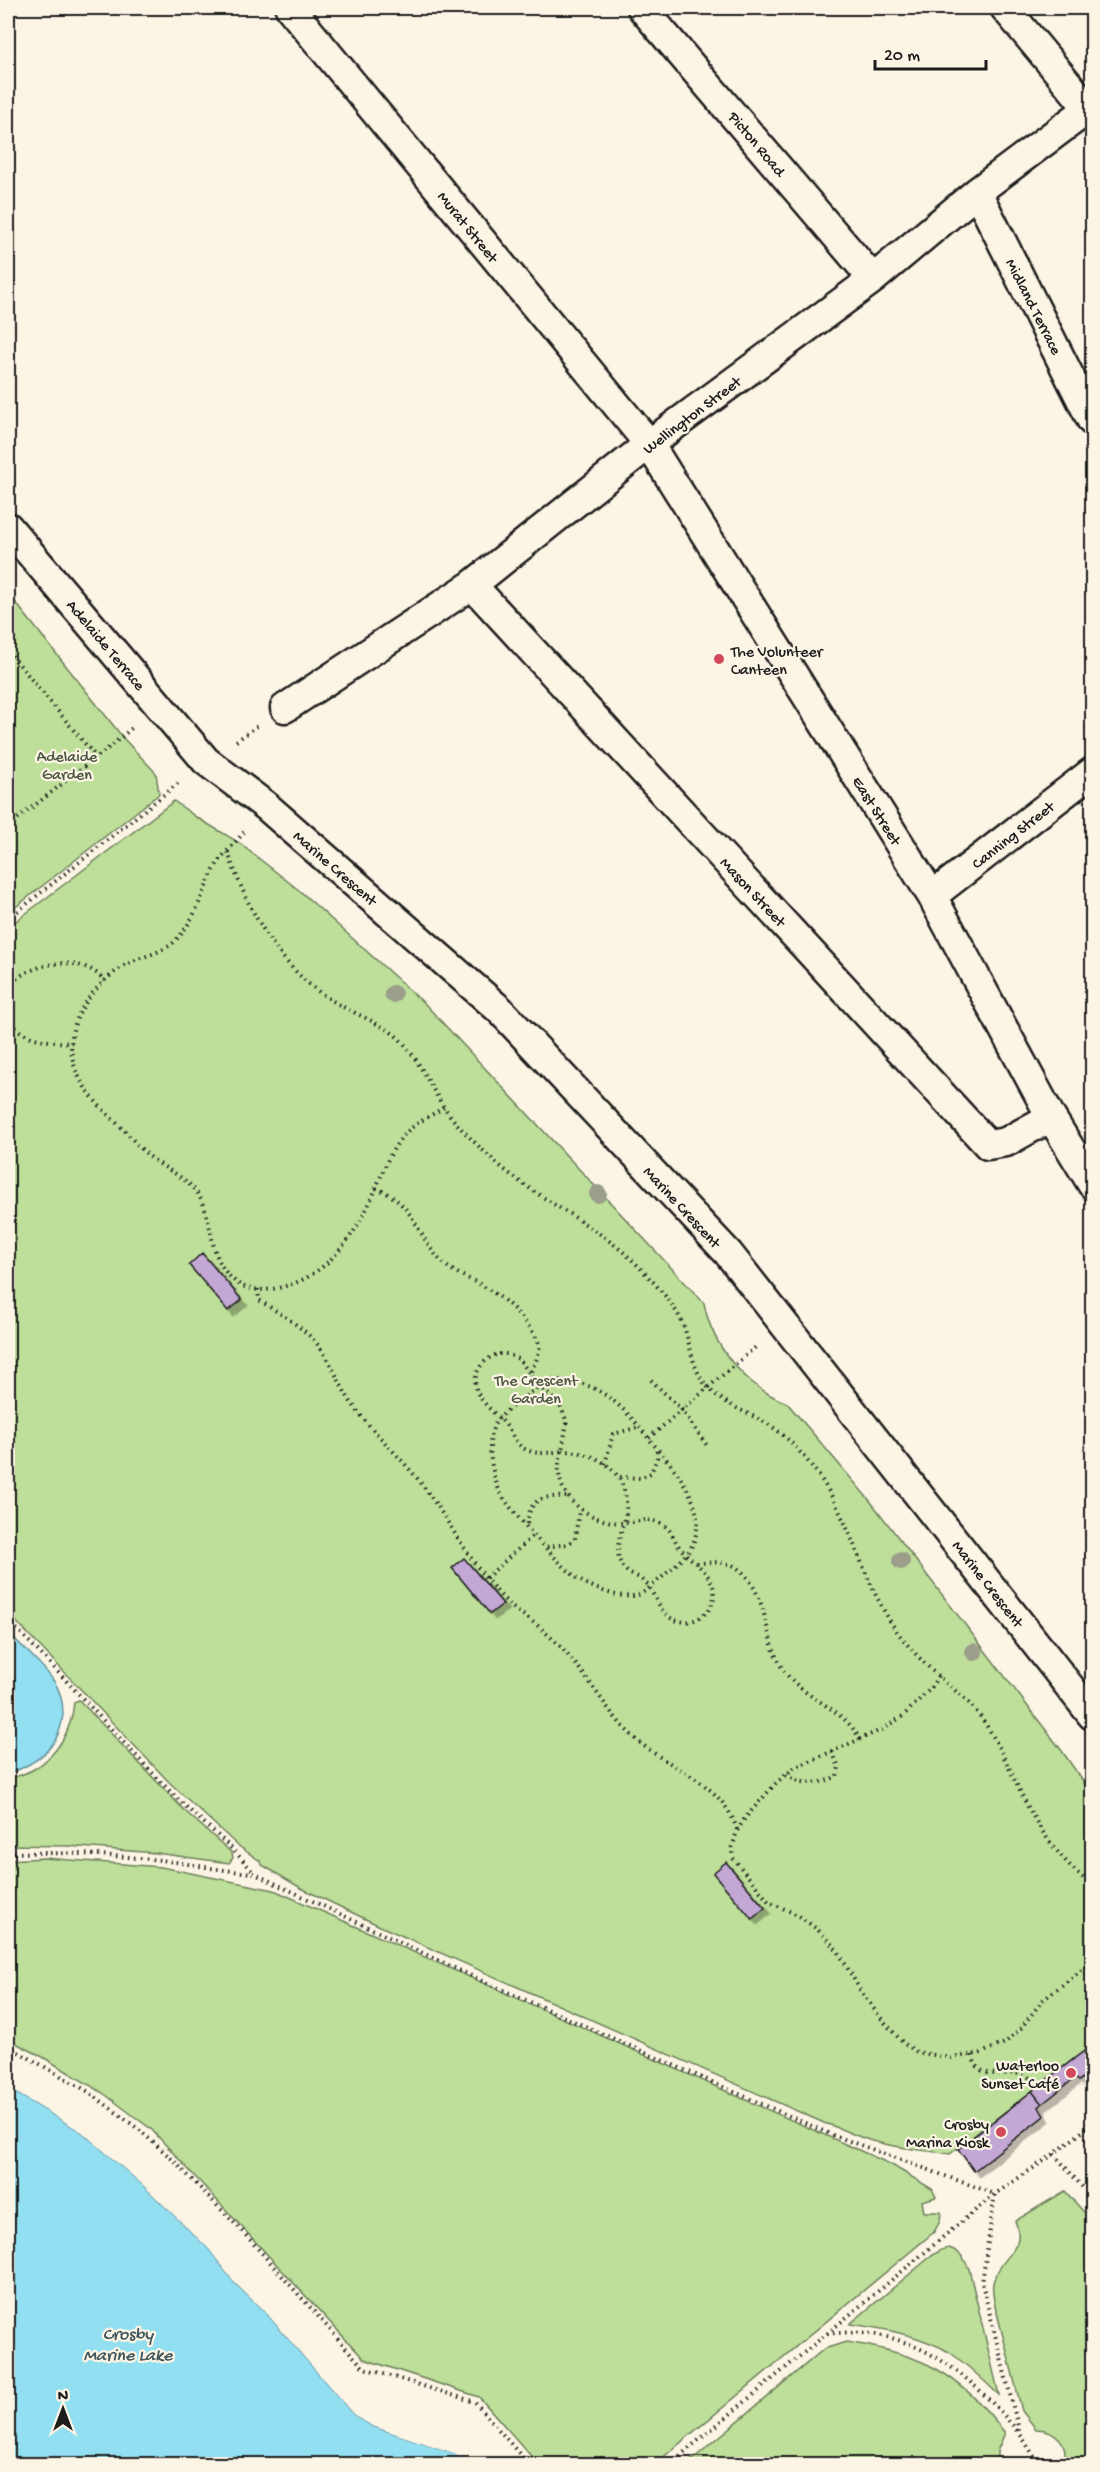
<svg xmlns="http://www.w3.org/2000/svg" width="1100" height="2472" viewBox="0 0 1100 2472" font-family="'Gochi Hand',sans-serif">
	<style>
		.green { fill: #bddf99; stroke: #6c7e5a; stroke-width: 1.5 }
		.water { fill: #92dff1; stroke: #63919c; stroke-width: 1.5 }
		.pier { fill: #fcf5e5 }
		.building { fill: #c3a7d4; stroke: #1c1c1c; stroke-width: 1.5; filter: url(#shadow) }
		.lines { fill: none; stroke-linecap: round; stroke-linejoin: round }
		.street-casing { stroke: #1c1c1c; stroke-width: 33 }
		.secondary-casing { stroke: #1c1c1c; stroke-width: 38 }
		.path { stroke: #1c1c1c; stroke-width: 4; stroke-dasharray: 1.5 4.5; stroke-linecap: butt }
		.street { stroke: #fcf5e5; stroke-width: 28 }
		.secondary { stroke: #fcf5e5; stroke-width: 33 }
		.tree { fill: #9b9e8b }
		.poi-dot { fill: #d1495b; stroke: #fcf5e5; stroke-width: 2 }
		.labels { text-anchor: middle; stroke-width: 4.5; stroke-linejoin: round; paint-order: stroke }
		.street-label { font-size: 16px; fill: #1c1c1c; stroke: #fcf5e5 }
		.poi-label { font-size: 16px; fill: #1c1c1c; stroke: #fcf5e5; text-anchor: end }
		.park-label { font-size: 16px; fill: #4c5642; stroke: #fcf5e5 }
		.water-label { font-size: 18px; font-style: italic; fill: #3f565c; stroke: #fcf5e5 }
	</style>
	<defs>
		<filter id="shadow"><feDropShadow dx="5.5" dy="5.5" stdDeviation="0" flood-color="#0004"/></filter>
	</defs>
	<rect width="100%" height="100%" fill="#fcf5e5"/>
	<filter id="ink" filterUnits="userSpaceOnUse"><feTurbulence type="fractalNoise" baseFrequency=".0167" numOctaves="2"/><feDisplacementMap in="SourceGraphic" scale="12" xChannelSelector="R" yChannelSelector="G"/><feConvolveMatrix kernelMatrix="1 2 1 2 8 2 1 2 1" color-interpolation-filters="sRGB"/></filter>
	<g filter="url(#ink)">
		<path class="green" d="M 8,593 L 125,740 L 156,773 L 159,794 L 8,913 Z
			M 174,801 L 196,817 L 238,842 L 300,891 L 425,1004 L 704,1303 C 712,1347 746,1387 787,1403 L 871,1502 L 1062,1751 L 1092,1794 L 1092,2045 L 950,2154 C 924,2150 897,2148 872,2141 C 855,2136 841,2128 824,2123 L 380,1926 L 301,1888 L 262,1865 L 260,1861 L 237,1845 L 170,1783 L 8,1613 L 8,927 Z
			M 79,1700 L 185,1811 L 232,1853 L 233,1858 L 229,1863 L 156,1853 L 67,1846 L 8,1845 L 8,1780 C 16,1776 26,1774 34,1769 C 58,1755 72,1729 74,1702 Z
			M 44,1858 L 161,1867 L 274,1890 L 890,2164 L 932,2189 L 936,2197 L 922,2201 L 924,2212 L 941,2212 L 940,2221 L 934,2232 L 655,2464 L 538,2464 L 479,2397 L 364,2359 L 151,2129 L 103,2093 L 41,2056 L 8,2039 L 8,1860 Z
			M 1065,2191 L 1092,2221 L 1092,2464 L 1063,2464 C 1070,2445 1057,2429 1036,2429 L 1022,2411 L 994,2301 C 993,2293 991,2285 995,2277 C 1003,2255 1027,2248 1015,2221 Z
			M 949,2248 C 961,2252 964,2258 969,2269 L 999,2395 C 983,2380 967,2364 949,2352 C 920,2335 882,2328 850,2324 L 930,2257 L 941,2250 Z
			M 846,2342 C 920,2353 959,2372 1005,2433 L 997,2451 L 997,2464 L 687,2464 L 824,2349 Z"/>
		<path class="water" d="M 8,1632 C 23,1648 43,1664 55,1683 C 61,1693 63,1702 63,1714 C 60,1748 37,1763 8,1774 Z
			M 8,2088 L 82,2132 L 144,2186 L 209,2249 L 233,2281 L 268,2315 L 353,2414 L 372,2426 L 455,2453 L 466,2464 L 8,2464 Z"/>
		<path class="pier" d="M 8,2085 L 84,2130 L 146,2184 L 211,2247 L 235,2279 L 270,2313 L 355,2411 L 373,2423 L 456,2450 L 469,2464 L 466,2464 L 454,2453 L 372,2426 L 353,2414 L 268,2315 L 233,2281 L 209,2249 L 144,2186 L 82,2132 L 8,2088 Z"/>
		<path class="building" d="M 202,1253 L 242,1300 L 228,1311 L 189,1265 Z
			M 464,1558 L 503,1604 L 490,1614 L 452,1568 Z
			M 726,1862 L 765,1908 L 752,1919 L 713,1873 Z
			M 1092,2045 L 1092,2069 L 1079,2081 L 1075,2078 L 1042,2104 L 1032,2091 Z
			M 1032,2091 L 1042,2104 L 1039,2107 L 1044,2116 L 974,2171 L 958,2149 Z"/>
		<g class="lines">
			<defs>
				<path id="street" d="M 290,8 L 649,444 L 932,896 L 1051,1117 L 1092,1184
					M 642,8 L 873,279
					M 1005,8 L 1089,109
					M 977,192 L 1092,421
					M 8,527 L 206,761 L 266,806 L 500,1010 L 728,1253 L 1092,1715
					M 472,585 L 988,1145 L 1006,1142 L 1051,1117
					M 285,708 L 472,585 L 649,444 L 873,279 L 977,192 L 1092,106
					M 932,896 L 1092,772"/>
				<path id="secondary" d="M 1089,109 L 1092,115"/>
			</defs>
			<use href="#street" class="street-casing"/>
			<use href="#secondary" class="secondary-casing"/>
			<path class="path" d="M 8,651 L 96,757
				M 236,741 L 259,725
				M 8,826 L 111,746 L 133,727
				M 244,832 C 236,842 225,852 218,863 C 202,889 197,920 174,942 C 163,952 147,955 133,961 C 106,974 76,1005 72,1036 C 66,1077 99,1106 125,1131 C 134,1141 143,1152 154,1160 C 170,1172 188,1178 199,1196 C 216,1226 206,1258 236,1282 C 251,1294 275,1290 292,1284 C 333,1270 361,1226 376,1188 C 384,1169 390,1151 403,1136 C 414,1123 430,1117 444,1107
				M 228,852 C 246,907 278,966 328,998 C 349,1012 375,1020 395,1035 C 416,1053 427,1081 442,1104 C 454,1123 472,1140 488,1155 C 535,1201 599,1223 643,1271 C 659,1288 676,1306 684,1327 C 691,1347 692,1368 706,1385 C 722,1404 743,1410 764,1422 C 782,1431 797,1448 810,1464 C 850,1513 860,1578 896,1630 C 907,1646 923,1662 938,1676 C 954,1690 970,1701 982,1719 C 1000,1744 1010,1772 1024,1799 C 1040,1832 1063,1863 1092,1885
				M 8,919 L 181,781
				M 8,987 C 11,981 17,979 22,975 C 47,960 85,957 105,981
				M 8,1017 C 18,1040 51,1042 72,1043
				M 376,1188 C 416,1204 416,1236 442,1262 C 454,1274 472,1279 486,1288 C 502,1297 516,1310 527,1324 C 531,1330 537,1337 539,1344 C 541,1354 533,1366 529,1375
				M 258,1289 L 259,1300 C 283,1316 309,1329 325,1355 C 334,1369 340,1385 349,1399 C 368,1428 395,1451 417,1478 C 450,1520 471,1568 511,1606 C 517,1612 526,1616 533,1622 C 547,1633 561,1646 572,1660 C 596,1687 608,1715 638,1741 C 671,1770 723,1782 737,1830
				M 499,1354 L 507,1354 L 519,1359 L 539,1386 L 560,1405 L 567,1422 L 562,1451 C 550,1453 536,1455 525,1449 C 515,1444 512,1433 505,1424 C 497,1415 486,1407 480,1397 C 468,1379 480,1359 499,1354 Z
				M 553,1380 C 568,1380 583,1382 597,1390 C 618,1401 634,1420 649,1439 C 673,1467 715,1510 689,1551 C 684,1558 646,1593 638,1595 C 622,1600 595,1589 581,1581 C 563,1569 512,1513 501,1494 C 492,1476 485,1442 495,1424 C 503,1410 539,1386 553,1380 Z
				M 651,1380 L 682,1410 L 708,1447
				M 649,1438 L 758,1345
				M 562,1451 C 604,1451 635,1479 624,1523 C 586,1523 547,1492 562,1451 Z
				M 605,1464 L 613,1434 L 639,1427
				M 620,1477 L 640,1478 L 651,1473 L 657,1458 L 657,1449
				M 648,1520 C 654,1521 660,1522 665,1526 C 672,1531 673,1538 678,1545 C 688,1560 712,1571 714,1591 C 716,1614 689,1630 669,1617 C 657,1608 654,1589 642,1580 C 639,1577 634,1576 630,1574 C 612,1561 618,1540 624,1523 Z
				M 527,1524 C 530,1497 543,1496 567,1497
				M 547,1547 L 567,1544 L 575,1539 L 579,1510
				M 697,1563 C 712,1563 729,1559 741,1571 C 770,1597 763,1643 785,1672 C 806,1701 844,1707 860,1740
				M 486,1578 L 535,1534
				M 8,1620 C 62,1675 114,1733 168,1789 C 196,1818 228,1841 253,1872
				M 938,1676 L 931,1688 L 903,1716 L 881,1730 L 794,1768 L 776,1783 L 745,1818 L 737,1831 L 732,1848 L 733,1858 L 769,1902 L 798,1915 L 818,1930 L 838,1951 L 860,1990 L 880,2017 L 903,2043 L 917,2052 L 951,2058 L 981,2053 L 1005,2043 L 1021,2028 L 1043,2000 L 1092,1962
				M 786,1775 C 801,1785 821,1785 837,1776 L 839,1767 L 832,1751
				M 8,1853 C 59,1852 110,1855 161,1860 C 192,1864 222,1871 253,1873 L 478,1979 L 830,2134 L 995,2194 L 982,2283 L 1020,2434 L 1039,2464
				M 8,2046 L 89,2092 L 137,2128 L 172,2159 L 243,2232 L 364,2368 L 475,2402 L 528,2464
				M 972,2055 C 982,2091 1017,2060 1035,2083
				M 1054,2154 L 1092,2198
				M 827,2334 C 909,2323 970,2373 1019,2433
				M 670,2464 L 995,2194 L 1054,2154 L 1092,2124
				M 1025,2464 L 1035,2458"/>
			<use href="#street" class="street"/>
			<use href="#secondary" class="secondary"/>
		</g>
		<g class="tree">
			<circle cx="393" cy="994" r="9"/>
			<circle cx="598" cy="1194" r="9"/>
			<circle cx="901" cy="1561" r="9"/>
			<circle cx="974" cy="1652" r="9"/>
		</g>
	</g>
	<g class="poi-dot">
		<circle cx="719" cy="659" r="6"/>
		<circle cx="1071" cy="2073" r="6"/>
		<circle cx="1001" cy="2132" r="6"/>
	</g>
	<g class="labels">
		<g class="street-label">
			<text transform="translate(758 143) rotate(50)" y="6">Picton Road</text>
			<text transform="translate(469 226) rotate(51)" y="6">Murat Street</text>
			<text transform="translate(1035 306) rotate(63)" y="6">Midland Terrace</text>
			<text transform="translate(691 414) rotate(-37)" y="6">Wellington Street</text>
			<text transform="translate(107 644) rotate(50)" y="6">Adelaide Terrace</text>
			<text transform="translate(878 810) rotate(58)" y="6">East Street</text>
			<text transform="translate(1012 834) rotate(-38)" y="6">Canning Street</text>
			<text transform="translate(336 867) rotate(41)" y="6">Marine Crescent</text>
			<text transform="translate(754 891) rotate(47)" y="6">Mason Street</text>
			<text transform="translate(683 1206) rotate(47)" y="6">Marine Crescent</text>
			<text transform="translate(989 1583) rotate(52)" y="6">Marine Crescent</text>
		</g>
		<g class="poi-label">
			<text x="731" y="656" text-anchor="start">The Volunteer<tspan x="731" dy="18">Canteen</tspan></text>
			<text x="1059" y="2070">Waterloo<tspan x="1059" dy="18">Sunset Café</tspan></text>
			<text x="989" y="2129">Crosby<tspan x="989" dy="18">Marina Kiosk</tspan></text>
		</g>
		<g class="park-label">
			<text x="67" y="761">Adelaide<tspan x="67" dy="18">Garden</tspan></text>
			<text x="536" y="1385">The Crescent<tspan x="536" dy="18">Garden</tspan></text>
		</g>
		<g class="water-label">
			<text x="128" y="2339">Crosby<tspan x="128" dy="21">Marine Lake</tspan></text>
		</g>
	</g>
	<rect width="1100" height="2472" fill="none" stroke="#fcf5e5" stroke-width="30"/>
	<rect x="15" y="15" width="1070" height="2442" fill="none" stroke="#1c1c1c" stroke-width="2" filter="url(#ink)"/>
	<g transform="translate(63 2409)" stroke="#fcf5e5" stroke-width="4.5" paint-order="stroke">
	<path d="M0-4.5L10 22L0 15L-10 22Z" fill="#1c1c1c"/>
	<text y="-9" font-size="16" font-weight="bold" text-anchor="middle" fill="#1c1c1c">N</text>
	</g>
	<path d="M875 60v9h111v-9" fill="none" stroke="#1c1c1c" stroke-width="3"/>
	<text x="884" y="60" font-size="18" fill="#1c1c1c" stroke="#fcf5e5" stroke-width="4.5" paint-order="stroke">20 m</text>
</svg>
